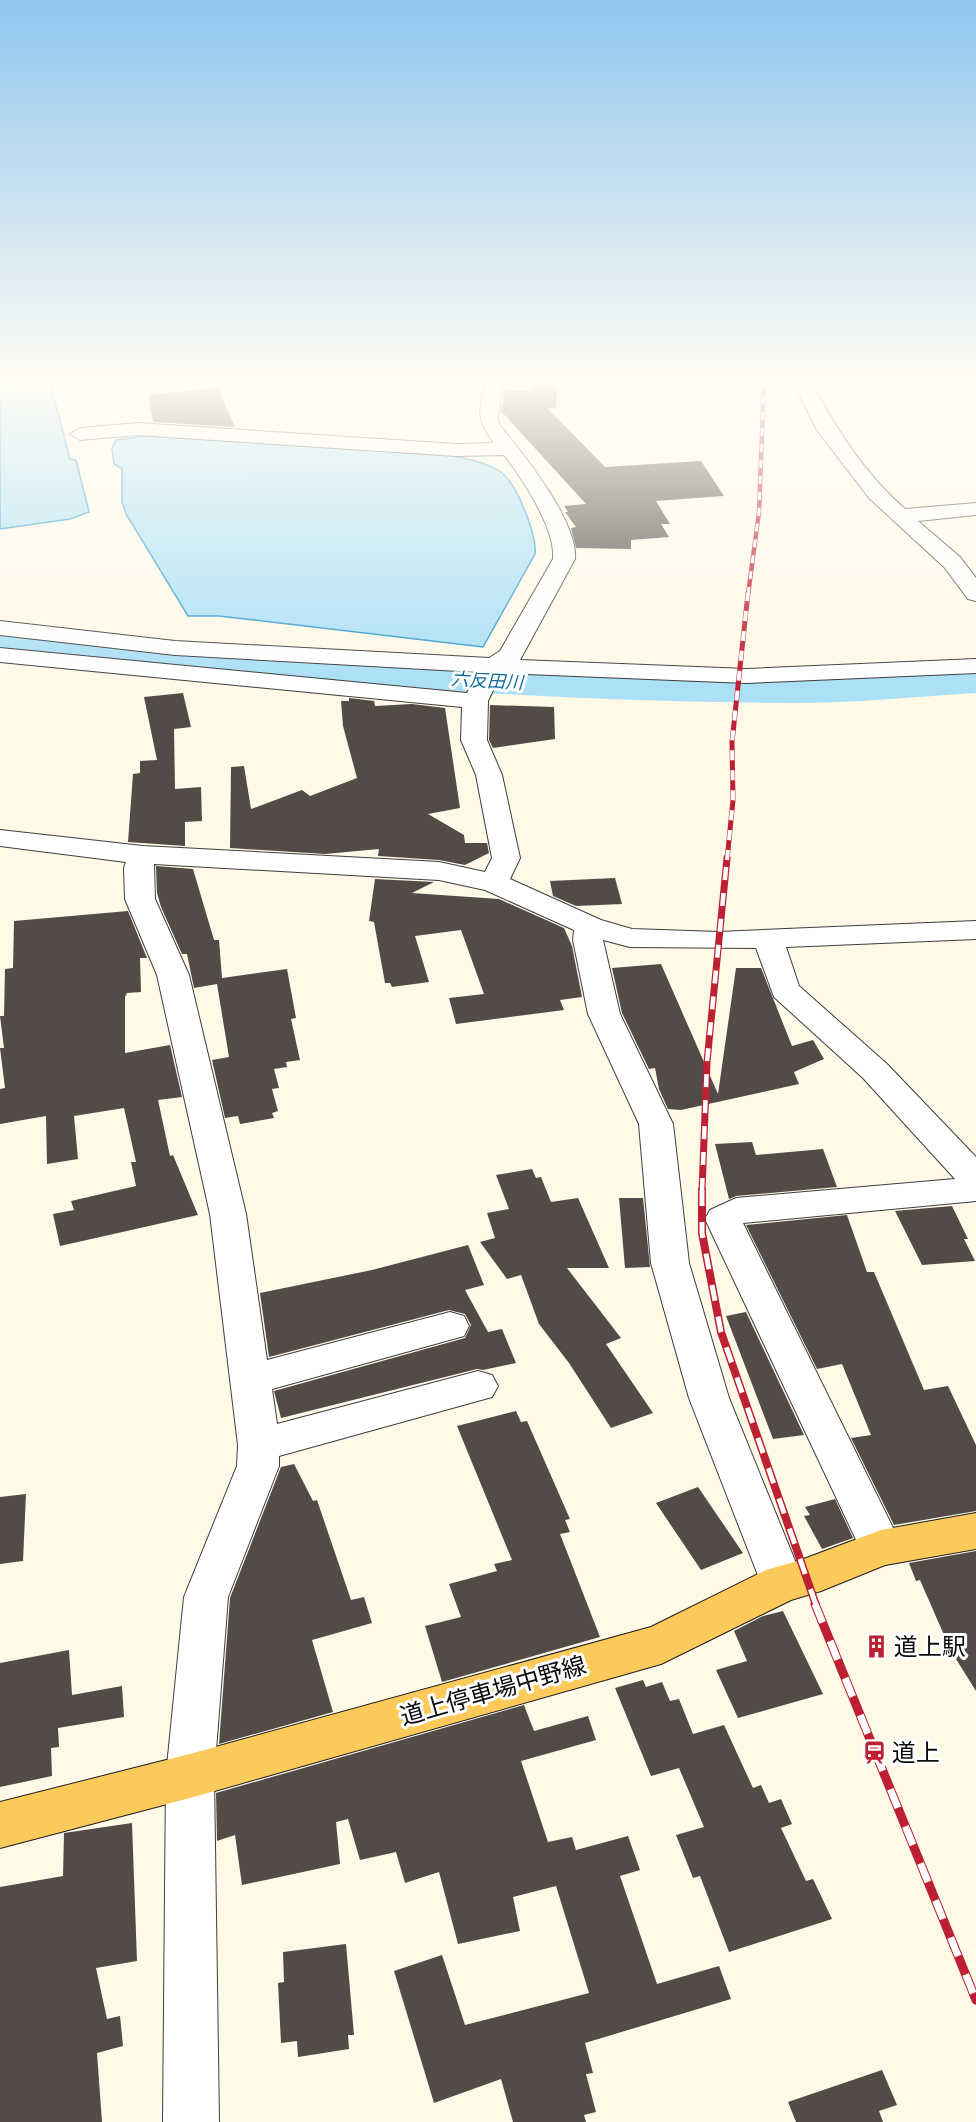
<svg xmlns="http://www.w3.org/2000/svg" width="976" height="2122" viewBox="0 0 976 2122" font-family="'Zilla Slab','Noto Sans JP',serif">
	<style>
		.water { fill: #ace0f7; stroke: #319bd0; stroke-width: 1.5 }
		.lines { fill: none; stroke-linecap: round; stroke-linejoin: round }
		.river { fill: #ace0f7; fill-rule: evenodd }
		.building { fill: #534b47 }
		.minor-casing { stroke: #3e3e3e; stroke-width: 2 }
		.major-casing { stroke: #1c1c1c; stroke-width: 2 }
		.minor { fill: #fff; fill-rule: evenodd }
		.major { fill: #fcca5b; fill-rule: evenodd }
		.rail-far4-casing { stroke: #bd2032; stroke-width: 4.5 }
		.rail-far3-casing { stroke: #bd2032; stroke-width: 5 }
		.rail-far2-casing { stroke: #bd2032; stroke-width: 7 }
		.rail-far1-casing { stroke: #bd2032; stroke-width: 8 }
		.rail-casing { stroke: #bd2032; stroke-width: 9 }
		.rail-far4 { stroke: #fff; stroke-width: 3; stroke-dasharray: 8; stroke-linecap: butt }
		.rail-far3 { stroke: #fff; stroke-width: 4; stroke-dasharray: 10; stroke-linecap: butt }
		.rail-far2 { stroke: #fff; stroke-width: 4.5; stroke-dasharray: 13; stroke-linecap: butt }
		.rail-far1 { stroke: #fff; stroke-width: 5; stroke-dasharray: 16; stroke-linecap: butt }
		.rail { stroke: #fff; stroke-width: 7; stroke-dasharray: 20; stroke-linecap: butt }
		.labels { text-anchor: middle; stroke-width: 6; stroke-linejoin: round; paint-order: stroke }
		.far-water-label { font-size: 18px; font-style: italic; fill: #126a9e; stroke: #fff }
		.near-poi-label { font-size: 24px; fill: #0b0b0b; stroke: #fff; text-anchor: start }
		.near-street-label { font-size: 24px; fill: #0b0b0b; stroke: #fff }
	</style>
	<rect width="100%" height="100%" fill="#fff9e8"/>
	<path class="water" d="M 0,382 L 50,382 L 70,459 L 76,460 L 89,512 L 70,519 L 0,529 Z
		M 149,436 C 208,440 267,443 327,446 C 370,449 466,448 501,472 C 517,484 537,535 535,554 L 483,647 L 219,616 L 188,616 L 126,514 L 122,502 L 122,469 L 114,464 L 112,448 L 116,440 Z"/>
	<g class="lines">
		<path class="river" d="M 0,629 C 259,655 519,676 780,679 C 845,679 911,672 976,669 L 976,693 C 911,697 845,704 780,703 C 519,701 259,679 0,653 Z"/>
	</g>
	<path class="building" d="M 532,382 L 557,382 L 556,408 L 547,408 L 605,467 L 701,461 L 724,496 L 656,501 L 670,524 L 661,524 L 669,537 L 631,540 L 631,549 L 576,548 L 571,528 L 576,527 L 565,512 L 568,512 L 564,506 L 586,504 L 501,411 L 505,390 L 532,391 Z
		M 218,388 L 235,427 L 153,422 L 148,395 Z
		M 183,693 L 191,727 L 174,729 L 175,789 L 201,787 L 202,821 L 185,822 L 185,846 L 128,842 L 133,774 L 140,773 L 140,761 L 157,760 L 144,697 Z
		M 349,698 L 374,701 L 375,706 L 412,704 L 445,708 L 460,808 L 428,814 L 464,835 L 465,843 L 487,843 L 489,853 L 465,865 L 439,860 L 378,856 L 379,849 L 325,854 L 230,848 L 231,767 L 244,766 L 251,809 L 302,790 L 310,796 L 357,778 L 343,726 L 341,701 L 349,701 Z
		M 490,705 L 554,707 L 555,739 L 493,748 L 489,740 Z
		M 156,866 L 193,869 L 214,940 L 219,940 L 222,978 L 287,969 L 296,1018 L 291,1019 L 300,1060 L 286,1062 L 287,1067 L 274,1069 L 279,1088 L 272,1089 L 278,1111 L 272,1113 L 274,1118 L 240,1124 L 238,1116 L 225,1118 L 212,1060 L 229,1057 L 217,984 L 194,988 L 187,954 L 182,954 L 161,907 L 157,893 Z
		M 615,878 L 622,904 L 576,906 L 553,896 L 550,881 Z
		M 375,879 L 434,882 L 412,893 L 499,899 L 564,928 L 572,946 L 582,997 L 560,1000 L 564,1010 L 456,1024 L 449,998 L 484,994 L 461,930 L 415,936 L 429,982 L 392,987 L 390,983 L 385,983 L 374,922 L 369,921 Z
		M 128,911 L 147,958 L 140,958 L 141,992 L 127,993 L 125,997 L 125,1053 L 170,1045 L 182,1097 L 158,1100 L 170,1156 L 173,1155 L 198,1215 L 60,1246 L 53,1214 L 74,1210 L 71,1201 L 136,1186 L 131,1162 L 136,1162 L 124,1108 L 74,1116 L 78,1159 L 47,1164 L 46,1116 L 0,1124 L 0,1089 L 5,1088 L 0,1048 L 4,1048 L 0,1016 L 4,1016 L 5,969 L 13,968 L 14,921 Z
		M 661,964 L 718,1094 L 736,968 L 761,968 L 792,1046 L 813,1040 L 824,1059 L 794,1072 L 799,1084 L 681,1110 L 668,1109 L 659,1089 L 655,1068 L 649,1069 L 622,1013 L 612,968 Z
		M 752,1142 L 756,1155 L 823,1149 L 837,1187 L 736,1196 L 729,1199 L 715,1144 Z
		M 532,1169 L 536,1178 L 541,1177 L 551,1202 L 578,1198 L 609,1268 L 567,1268 L 621,1338 L 606,1344 L 653,1413 L 611,1428 L 569,1363 L 539,1324 L 521,1275 L 507,1279 L 480,1242 L 495,1238 L 487,1213 L 509,1209 L 496,1175 Z
		M 619,1198 L 643,1198 L 650,1267 L 625,1268 Z
		M 952,1206 L 968,1239 L 964,1239 L 975,1261 L 922,1265 L 895,1211 Z
		M 847,1215 L 867,1272 L 874,1272 L 924,1390 L 948,1386 L 976,1445 L 976,1511 L 894,1525 L 851,1438 L 871,1435 L 842,1364 L 817,1369 L 746,1225 Z
		M 468,1245 L 484,1285 L 465,1290 L 488,1332 L 502,1329 L 516,1363 L 483,1370 L 477,1369 L 281,1418 L 274,1391 L 465,1338 L 471,1325 L 465,1314 L 449,1310 L 269,1357 L 260,1293 L 372,1270 Z
		M 746,1312 L 804,1435 L 773,1439 L 726,1316 Z
		M 516,1411 L 521,1422 L 527,1421 L 570,1519 L 565,1520 L 570,1532 L 560,1534 L 600,1637 L 442,1682 L 425,1626 L 461,1617 L 449,1584 L 497,1571 L 494,1564 L 512,1560 L 457,1426 Z
		M 294,1464 L 313,1501 L 317,1500 L 351,1600 L 364,1597 L 372,1623 L 312,1640 L 333,1712 L 219,1744 L 230,1598 L 281,1467 Z
		M 698,1487 L 743,1553 L 701,1570 L 656,1503 Z
		M 26,1494 L 23,1561 L 0,1564 L 0,1497 Z
		M 835,1499 L 853,1538 L 822,1549 L 804,1516 L 810,1515 L 805,1507 Z
		M 976,1551 L 976,1691 L 951,1651 L 920,1580 L 916,1581 L 909,1563 Z
		M 783,1611 L 823,1694 L 738,1718 L 716,1670 L 747,1661 L 734,1631 L 763,1616 Z
		M 69,1650 L 72,1695 L 122,1686 L 124,1717 L 58,1728 L 59,1747 L 51,1748 L 52,1776 L 0,1787 L 0,1663 Z
		M 643,1680 L 646,1687 L 662,1682 L 670,1701 L 679,1699 L 693,1734 L 724,1725 L 753,1788 L 761,1785 L 769,1803 L 781,1799 L 792,1824 L 781,1828 L 806,1881 L 813,1879 L 832,1919 L 729,1952 L 700,1876 L 693,1878 L 676,1835 L 704,1827 L 679,1768 L 651,1776 L 615,1688 Z
		M 524,1705 L 534,1731 L 588,1716 L 596,1740 L 521,1761 L 548,1842 L 572,1837 L 576,1850 L 628,1836 L 640,1870 L 620,1876 L 657,1984 L 719,1966 L 731,1999 L 585,2043 L 593,2073 L 586,2074 L 596,2112 L 584,2115 L 586,2122 L 513,2122 L 501,2079 L 434,2103 L 394,1971 L 442,1955 L 465,2025 L 589,1993 L 556,1886 L 513,1897 L 520,1931 L 458,1944 L 439,1872 L 405,1883 L 396,1852 L 360,1860 L 348,1819 L 336,1822 L 340,1864 L 242,1885 L 235,1835 L 217,1841 L 216,1793 Z
		M 132,1823 L 137,1961 L 96,1968 L 107,2019 L 120,2016 L 123,2046 L 97,2053 L 102,2122 L 0,2122 L 0,1887 L 63,1876 L 64,1833 Z
		M 346,1944 L 354,2035 L 348,2035 L 349,2049 L 298,2057 L 297,2041 L 281,2043 L 278,1983 L 284,1982 L 283,1952 Z
		M 882,2070 L 897,2105 L 879,2111 L 883,2122 L 796,2122 L 788,2102 Z"/>
	<g class="lines">
		<defs>
			<path id="minor" d="M 486,382 L 504,382 L 498,416 L 499,424 C 523,454 578,521 575,559 L 520,660 L 747,669 L 976,659 L 976,673 L 747,683 L 501,673 L 488,701 L 487,740 L 502,775 L 520,858 L 510,879 L 601,920 L 632,929 L 718,932 L 976,921 L 976,939 L 786,947 L 799,986 L 887,1064 L 976,1157 L 976,1201 L 743,1223 L 903,1548 L 896,1561 L 881,1566 L 866,1561 L 705,1219 L 710,1210 L 736,1198 L 955,1179 L 863,1078 L 774,997 L 756,948 L 630,947 L 603,940 L 620,1014 L 673,1124 L 689,1263 L 729,1398 L 804,1583 L 798,1596 L 782,1602 L 766,1596 L 689,1398 L 651,1263 L 639,1124 L 588,1014 L 573,940 L 574,930 L 485,890 L 439,880 L 154,864 L 155,899 L 189,975 L 246,1214 L 267,1360 L 450,1312 L 464,1316 L 469,1326 L 464,1336 L 272,1389 L 277,1424 L 478,1371 L 492,1375 L 498,1386 L 492,1397 L 279,1456 L 279,1466 L 228,1597 L 214,1776 L 219,2122 L 163,2122 L 166,1776 L 184,1597 L 237,1466 L 238,1445 L 210,1214 L 157,975 L 125,899 L 124,868 L 126,862 L 0,846 L 0,830 L 143,846 L 439,862 L 485,872 L 492,858 L 476,775 L 461,740 L 462,707 L 0,662 L 0,648 L 467,693 L 477,672 L 175,655 L 0,635 L 0,621 L 175,641 L 489,658 L 500,651 L 553,559 C 556,529 522,478 504,455 L 456,456 L 138,435 L 80,440 L 70,434 L 80,428 L 138,423 L 456,444 L 494,443 C 475,418 479,412 486,382 Z
				M 793,382 L 811,382 C 837,430 864,473 905,509 L 976,503 L 976,515 L 918,521 L 960,557 L 976,578 L 976,601 L 968,599 L 944,567 L 869,498 L 817,430 Z"/>
			<path id="major" d="M 976,1513 L 976,1549 L 885,1565 L 821,1591 L 791,1600 L 661,1664 L 190,1798 L 0,1848 L 0,1802 L 190,1754 L 651,1627 L 766,1570 L 801,1560 L 881,1530 Z"/>
		</defs>
		<use href="#minor" class="minor-casing"/>
		<use href="#major" class="major-casing"/>
		<use href="#minor" class="minor"/>
		<use href="#major" class="major"/>
		<defs>
			<path id="rail-far4" d="M 748,595 L 759,512 L 764,382"/>
			<path id="rail-far3" d="M 727,860 L 733,800 L 732,742 L 748,593"/>
			<path id="rail-far2" d="M 702,1191 L 707,1062 L 727,858"/>
			<path id="rail-far1" d="M 702,1190 L 702,1233 L 721,1332 L 816,1605"/>
			<path id="rail" d="M 815,1604 L 976,2000"/>
		</defs>
		<use href="#rail-far4" class="rail-far4-casing"/>
		<use href="#rail-far3" class="rail-far3-casing"/>
		<use href="#rail-far2" class="rail-far2-casing"/>
		<use href="#rail-far1" class="rail-far1-casing"/>
		<use href="#rail" class="rail-casing"/>
		<use href="#rail-far4" class="rail-far4"/>
		<use href="#rail-far3" class="rail-far3"/>
		<use href="#rail-far2" class="rail-far2"/>
		<use href="#rail-far1" class="rail-far1"/>
		<use href="#rail" class="rail"/>
	</g>
	<linearGradient id="sky" x2="0" y2="1"><stop stop-color="#90c6ee"/><stop offset="0.56" stop-color="#fffcf5"/><stop offset="1" stop-color="#fffcf5" stop-opacity="0"/></linearGradient>
	<rect width="976" height="679" fill="url(#sky)"/>
	<defs>
		<symbol id="building-bare" viewBox="-9 -9 18 18"><path d="M-4-6H4V6H1V3H-1V6H-4ZM-2.5-4.3h1.7v1.8h-1.7ZM.8-4.3h1.7v1.8H.8ZM-2.5-1h1.7V.8h-1.7ZM.8-1h1.7V.8H.8Z" fill="#bd2032" stroke="#fff" stroke-width="2.5" paint-order="stroke"/></symbol>
		<symbol id="station-bare" viewBox="-9 -9 18 18"><path d="M-3-6H3Q5-6 5-4V2Q5 4 3 4L4.5 6H3L1.5 4h-3L-3 6H-4.5L-3 4Q-5 4-5 2V-4Q-5-6-3-6ZM-3.5-4v3h7v-3ZM-3.5 1v1.5H-2V1ZM2 1v1.5H3.5V1Z" fill="#bd2032" stroke="#fff" stroke-width="2.5" paint-order="stroke"/></symbol>
	</defs>
	<g fill-rule="evenodd">
		<use href="#building-bare" x="860" y="1630" width="33" height="33"/>
		<use href="#station-bare" x="858" y="1736" width="33" height="33"/>
	</g>
	<g class="labels">
		<g class="far-water-label">
			<text transform="translate(487 681) rotate(3)" y="6">六反田川</text>
		</g>
		<g class="near-poi-label">
			<text x="894" y="1655">道上駅</text>
			<text x="892" y="1761">道上</text>
		</g>
		<g class="near-street-label">
			<text transform="translate(493 1691) rotate(-16)" y="8">道上停車場中野線</text>
		</g>
	</g>
</svg>
